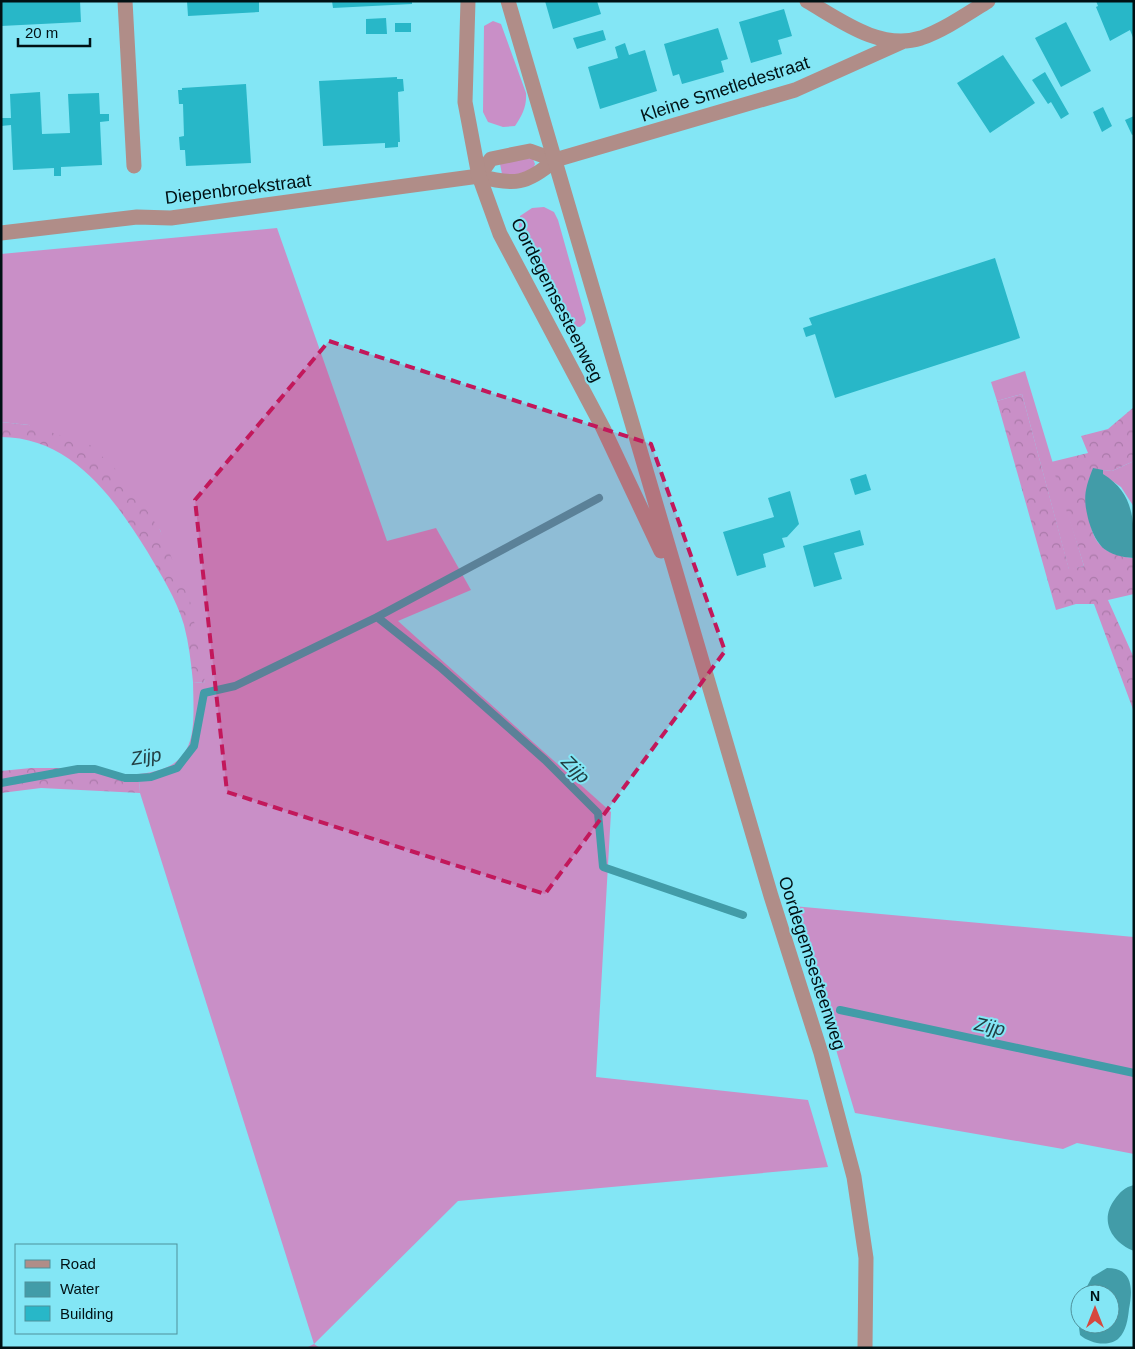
<svg xmlns="http://www.w3.org/2000/svg" width="1135" height="1349" viewBox="0 0 1135 1349" font-family="Helvetica,sans-serif">
	<style>
		.grass { fill: #c98fc7 }
		.forest { fill: url(#forest-crowns) }
		.water { fill: #429ca8 }
		.lines { fill: none; stroke-linecap: round; stroke-linejoin: round }
		.stream { stroke: #429ca8; stroke-width: 8 }
		.building { fill: #28b7c8 }
		.minor { stroke: #b08d88; stroke-width: 15 }
		.tertiary { stroke: #b08d88; stroke-width: 15 }
		.marked { fill: #c2185b; fill-opacity: 0.2; stroke: #c2185b; stroke-width: 4; stroke-dasharray: 10 6; stroke-linejoin: round }
		.labels { text-anchor: middle; stroke-width: 4; stroke-linejoin: round; paint-order: stroke }
		.street-label { font-size: 18px; fill: #001114; stroke: #83e6f5 }
		.water-label { font-size: 19px; font-style: italic; fill: #234044; stroke: #83e6f5 }
	</style>
	<defs>
		<pattern id="forest-crowns" width="20" height="18" patternUnits="userSpaceOnUse" patternTransform="scale(1.25)"><rect width="20" height="18" fill="#c98fc7"/><path d="M2 6a3 3 0 1 1 6 0M12 15a3 3 0 1 1 6 0" fill="none" stroke="#ab7aaa"/></pattern>
	</defs>
	<rect width="100%" height="100%" fill="#83e6f5"/>
	<path class="grass" d="M 493,21 L 501,24 L 526,93 C 527,106 522,116 515,126 L 503,127 L 488,122 L 483,112 L 484,26 Z
		M 526,158 L 533,159 L 535,164 L 532,171 L 509,176 L 502,174 L 500,164 Z
		M 544,207 L 554,212 L 558,220 L 586,319 L 585,323 L 580,327 L 570,326 L 566,322 L 518,234 L 520,216 L 532,208 Z
		M 277,228 L 387,541 L 436,528 L 471,590 L 398,621 L 611,812 L 596,1077 L 808,1100 L 828,1167 L 458,1201 L 314,1344 L 320,1348 L 306,1348 L 314,1344 L 140,793 L 139,774 C 199,768 194,731 193,682 L 205,683 L 160,530 L 29,425 L 1,422 L 1,254 Z
		M 1025,371 L 1084,566 L 1069,570 L 1022,394 L 997,401 L 991,382 Z
		M 1134,461 L 1134,507 L 1121,487 L 1102,474 L 1103,470 L 1112,471 Z
		M 793,906 L 1134,937 L 1134,1154 L 1077,1143 L 1063,1149 L 855,1113 Z"/>
	<path class="forest" d="M 1022,394 L 1069,569 L 1084,566 L 1051,462 L 1088,453 L 1081,436 L 1108,429 L 1134,407 L 1134,461 L 1112,471 L 1093,469 C 1091,510 1077,553 1134,558 L 1134,594 L 1108,600 L 1134,658 L 1134,712 L 1094,604 L 1076,604 L 1056,610 L 997,401 Z
		M 1,422 L 29,425 L 90,445 L 125,478 L 160,530 L 191,604 L 205,683 L 193,682 C 191,663 189,644 184,625 C 176,598 161,575 147,551 C 114,498 71,437 1,437 Z
		M 31,768 L 93,768 L 129,776 L 139,774 L 140,793 L 41,788 L 1,793 L 1,771 Z"/>
	<path class="water" d="M 1093,468 L 1103,470 L 1103,474 C 1135,494 1134,521 1134,558 C 1106,556 1097,547 1089,522 C 1083,499 1084,491 1093,468 Z
		M 1134,1185 L 1134,1251 C 1111,1242 1099,1220 1115,1199 C 1120,1192 1125,1187 1134,1185 Z
		M 1107,1268 C 1133,1268 1133,1289 1129,1309 C 1128,1319 1126,1331 1119,1338 C 1109,1348 1089,1343 1080,1335 L 1078,1320 L 1080,1304 L 1080,1324 L 1110,1324 L 1110,1294 L 1083,1294 L 1092,1277 Z"/>
	<g class="lines">
		<path class="stream" d="M 377,617 L 440,667 L 545,760 L 598,813 L 603,867 L 743,915
			M 1,783 L 78,769 L 95,769 L 125,778 L 137,778 L 151,777 L 177,768 L 194,746 L 204,693 L 235,686 L 377,617 L 599,498
			M 840,1010 L 1134,1073"/>
	</g>
	<path class="building" d="M 1,1 L 80,1 L 81,22 L 1,26 Z
		M 187,1 L 259,1 L 259,12 L 188,16 Z
		M 332,1 L 412,1 L 412,4 L 333,8 Z
		M 545,1 L 597,1 L 601,14 L 553,29 Z
		M 1096,1 L 1134,1 L 1134,40 L 1130,30 L 1110,41 L 1096,7 L 1098,6 Z
		M 784,9 L 792,36 L 778,40 L 782,54 L 751,63 L 739,22 Z
		M 386,18 L 387,34 L 366,34 L 366,19 Z
		M 1066,22 L 1091,71 L 1061,87 L 1035,38 Z
		M 395,23 L 411,23 L 411,32 L 395,32 Z
		M 718,28 L 728,59 L 721,61 L 724,72 L 682,84 L 679,74 L 673,76 L 664,44 Z
		M 603,30 L 606,40 L 577,49 L 573,38 Z
		M 625,43 L 629,55 L 645,50 L 657,91 L 600,109 L 588,67 L 618,58 L 615,47 Z
		M 1003,55 L 1035,103 L 990,133 L 957,83 Z
		M 1045,72 L 1069,114 L 1061,119 L 1051,102 L 1048,104 L 1032,80 Z
		M 397,77 L 397,79 L 403,79 L 404,91 L 398,92 L 400,142 L 398,142 L 398,147 L 385,148 L 385,143 L 323,146 L 319,81 Z
		M 246,84 L 251,163 L 186,166 L 185,150 L 180,150 L 179,137 L 184,136 L 183,104 L 179,104 L 178,90 L 182,90 L 182,88 Z
		M 40,92 L 42,134 L 70,133 L 68,94 L 99,93 L 100,114 L 109,114 L 109,121 L 100,122 L 102,165 L 61,167 L 61,176 L 54,176 L 54,168 L 13,170 L 11,125 L 1,126 L 1,118 L 11,118 L 10,94 Z
		M 1103,107 L 1112,126 L 1102,132 L 1093,112 Z
		M 1134,116 L 1134,134 L 1132,135 L 1125,120 Z
		M 995,258 L 1020,338 L 835,398 L 815,334 L 806,337 L 803,328 L 812,325 L 809,318 Z
		M 866,474 L 871,490 L 855,495 L 850,479 Z
		M 790,491 L 799,524 L 787,537 L 782,538 L 785,547 L 763,554 L 766,567 L 737,576 L 723,532 L 774,517 L 768,498 Z
		M 860,530 L 864,545 L 834,553 L 842,579 L 814,587 L 803,546 Z"/>
	<g class="lines">
		<path class="minor" d="M 125,1 L 134,166
			M 807,1 C 840,20 880,51 921,38 C 944,30 967,14 988,1
			M 479,176 L 491,159 L 530,151 L 555,160
			M 1,233 L 137,217 L 171,218 L 479,176 C 514,186 527,184 555,160 L 795,90 L 902,42"/>
		<path class="tertiary" d="M 468,1 L 465,102 L 479,176 L 500,234 L 603,428 L 661,551
			M 508,1 L 771,896 L 821,1053 L 854,1177 L 866,1258 L 865,1348"/>
	</g>
	<path class="marked" d="M 329,341 L 651,444 L 725,651 L 545,894 L 227,792 L 195,500 Z"/>
	<g class="labels">
		<g class="street-label">
			<text transform="translate(725 89) rotate(-18)" y="6">Kleine Smetledestraat</text>
			<text transform="translate(238 189) rotate(-7)" y="6">Diepenbroekstraat</text>
			<text transform="translate(557 300) rotate(63)" y="6">Oordegemsesteenweg</text>
			<text transform="translate(812 963) rotate(72)" y="6">Oordegemsesteenweg</text>
		</g>
		<g class="water-label">
			<text transform="translate(146 756) rotate(-9)" y="7">Zijp</text>
			<text transform="translate(576 769) rotate(45)" y="7">Zijp</text>
			<text transform="translate(990 1026) rotate(12)" y="7">Zijp</text>
		</g>
	</g>
	<rect width="1135" height="1349" fill="none" stroke="#001114" stroke-width="5"/>
	<rect x="15" y="1244" width="162" height="90" fill="#83e6f5" stroke="#4f919b"/>
	<rect x="25" y="1260" width="25" height="8" fill="#b08d88" stroke="#4f919b"/>
	<text x="60" y="1269" font-size="15" fill="#001114">Road</text>
	<rect x="25" y="1282" width="25" height="15" fill="#429ca8" stroke="#4f919b"/>
	<text x="60" y="1294" font-size="15" fill="#001114">Water</text>
	<rect x="25" y="1306" width="25" height="15" fill="#28b7c8" stroke="#4f919b"/>
	<text x="60" y="1319" font-size="15" fill="#001114">Building</text>
	<g transform="translate(1095 1309)"><circle r="24" fill="#83e6f5" stroke="#4f919b"/>
	<path d="M0-4L9 19L0 12L-9 19Z" fill="#d6483e"/>
	<text y="-8" font-size="14" font-weight="bold" text-anchor="middle" fill="#001114">N</text>
	</g>
	<path d="M18 38v8h72v-8" fill="none" stroke="#001114" stroke-width="2.5"/>
	<text x="25" y="38" font-size="15" fill="#001114" stroke="#83e6f5" stroke-width="4" paint-order="stroke">20 m</text>
</svg>
